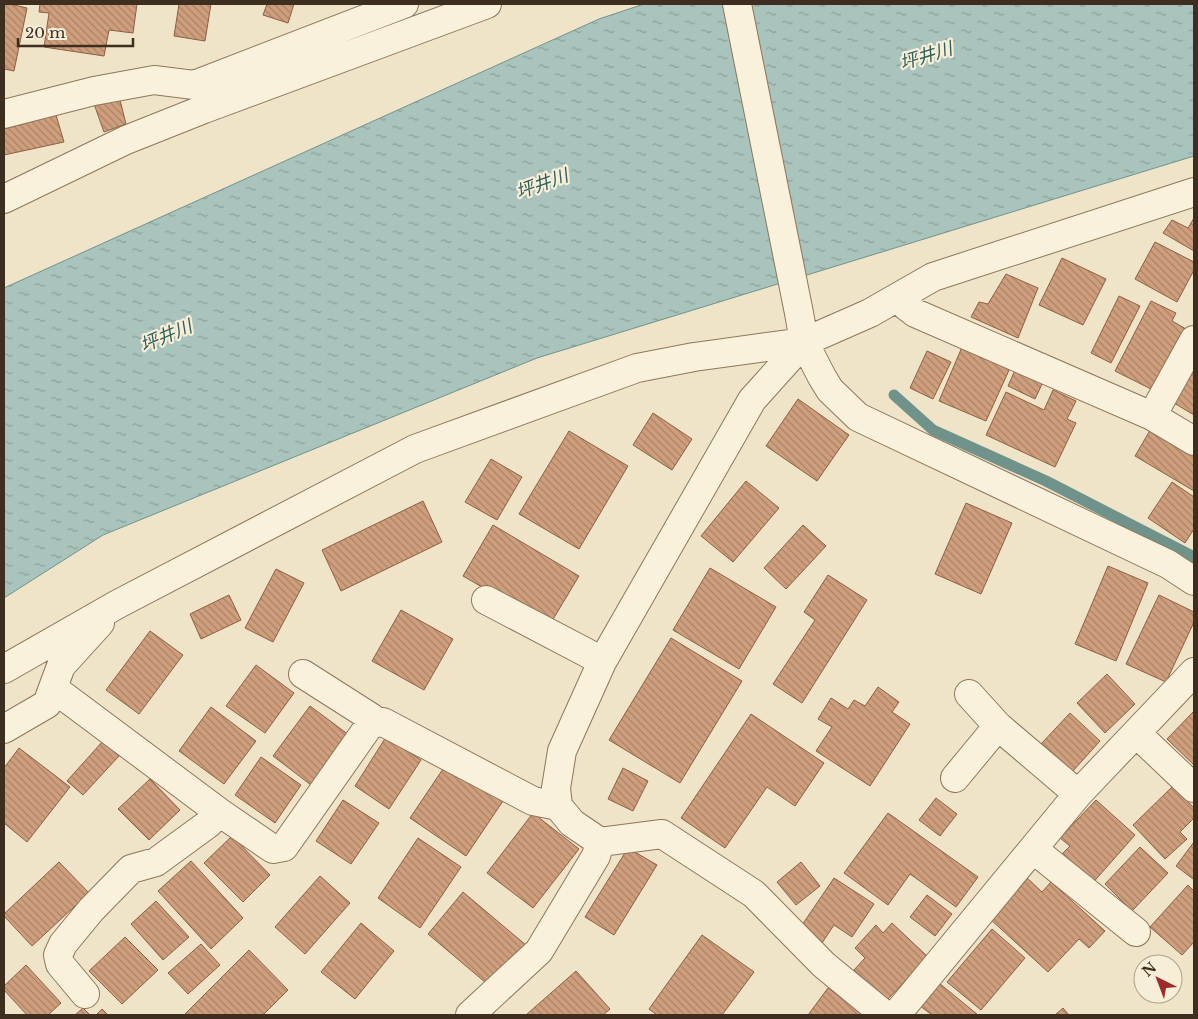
<svg xmlns="http://www.w3.org/2000/svg" width="1198" height="1019" viewBox="0 0 1198 1019" font-family="'Libre Baskerville','Noto Sans JP',serif">
	<style>
		.water { fill: url(#water-ripples); stroke: #6f938a }
		.lines { fill: none; stroke-linecap: round; stroke-linejoin: round }
		.stream { stroke: #6f938a; stroke-width: 11 }
		.building { fill: url(#building-back-hatch); stroke: #8d5f41 }
		.minor-casing { stroke: #8d765c; stroke-width: 30 }
		.minor { stroke: #faf1dc; stroke-width: 28 }
		.labels { text-anchor: middle; stroke-width: 4.5; stroke-linejoin: round; paint-order: stroke }
		.water-label { font-size: 18px; font-style: italic; fill: #2f5d5a; stroke: #f7eed8 }
	</style>
	<defs>
		<pattern id="water-ripples" width="26" height="14" patternUnits="userSpaceOnUse" patternTransform="scale(1.25)"><rect width="26" height="14" fill="#a9c4bc"/><path d="M2 4q2-2 4 0t4 0M15 11q2-2 4 0t4 0" fill="none" stroke="#8ba098"/></pattern>
		<pattern id="building-back-hatch" width="6" height="6" patternUnits="userSpaceOnUse" patternTransform="scale(1.25)"><rect width="6" height="6" fill="#cf9f7d"/><path d="M-1 5l2 2M0 0l6 6M5-1l2 2" fill="none" stroke="#a98266"/></pattern>
	</defs>
	<rect width="100%" height="100%" fill="#f0e4c8"/>
	<path class="water" d="M 644,4 L 1194,4 L 1194,156 L 537,358 L 103,535 L 4,598 L 4,288 L 599,19 Z"/>
	<g class="lines">
		<path class="stream" d="M 894,395 L 933,430 L 1046,481 L 1194,557"/>
	</g>
	<path class="building" d="M 4,4 L 10,4 L 27,8 L 14,71 L 4,69 Z
		M 40,4 L 137,4 L 133,33 L 109,30 L 104,56 L 44,47 L 49,13 L 39,12 Z
		M 179,4 L 211,4 L 205,41 L 174,36 Z
		M 267,4 L 294,4 L 288,23 L 263,15 Z
		M 119,96 L 126,124 L 104,132 L 94,104 Z
		M 56,115 L 64,142 L 4,155 L 4,129 Z
		M 1194,218 L 1194,251 L 1163,233 L 1172,220 L 1188,228 Z
		M 1155,242 L 1194,262 L 1194,270 L 1177,302 L 1135,279 Z
		M 1062,258 L 1106,279 L 1083,325 L 1039,305 Z
		M 1006,274 L 1038,288 L 1018,338 L 971,317 L 979,302 L 988,304 Z
		M 1119,296 L 1140,306 L 1111,363 L 1091,353 Z
		M 1151,301 L 1176,313 L 1172,321 L 1186,329 L 1155,391 L 1115,371 Z
		M 962,347 L 1010,368 L 986,421 L 939,401 Z
		M 927,351 L 951,362 L 933,399 L 910,388 Z
		M 1189,366 L 1194,369 L 1194,415 L 1169,400 Z
		M 1016,368 L 1044,380 L 1035,399 L 1008,386 Z
		M 1053,390 L 1076,401 L 1067,419 L 1076,423 L 1055,467 L 986,435 L 1006,392 L 1044,410 Z
		M 798,399 L 849,435 L 817,481 L 766,446 Z
		M 653,413 L 692,439 L 672,470 L 633,445 Z
		M 1152,427 L 1194,452 L 1194,491 L 1135,456 Z
		M 569,431 L 628,466 L 579,549 L 519,514 Z
		M 491,459 L 522,477 L 497,520 L 465,502 Z
		M 746,481 L 779,508 L 733,562 L 701,536 Z
		M 1172,482 L 1194,497 L 1194,529 L 1185,543 L 1148,518 Z
		M 423,501 L 442,542 L 341,591 L 322,550 Z
		M 966,503 L 1012,523 L 981,594 L 935,574 Z
		M 493,525 L 579,576 L 549,626 L 463,576 Z
		M 803,525 L 826,546 L 786,589 L 764,568 Z
		M 1108,566 L 1148,583 L 1116,661 L 1075,644 Z
		M 710,568 L 776,607 L 739,669 L 673,630 Z
		M 276,569 L 304,583 L 273,642 L 245,628 Z
		M 828,575 L 867,600 L 802,703 L 773,684 L 815,620 L 804,612 Z
		M 229,595 L 241,620 L 201,639 L 190,614 Z
		M 1159,595 L 1194,612 L 1194,622 L 1166,682 L 1126,664 Z
		M 401,610 L 453,639 L 424,690 L 372,661 Z
		M 150,631 L 183,655 L 139,714 L 106,690 Z
		M 671,638 L 742,681 L 680,783 L 609,740 Z
		M 256,665 L 294,693 L 265,733 L 226,706 Z
		M 1107,674 L 1135,704 L 1105,733 L 1077,703 Z
		M 878,687 L 899,702 L 892,712 L 910,724 L 870,786 L 816,751 L 832,727 L 818,719 L 831,698 L 848,709 L 854,700 L 865,706 Z
		M 310,706 L 349,735 L 311,785 L 273,756 Z
		M 211,707 L 256,741 L 224,784 L 179,751 Z
		M 1194,711 L 1194,765 L 1167,739 Z
		M 1070,713 L 1100,741 L 1072,772 L 1041,744 Z
		M 751,714 L 824,763 L 795,806 L 767,787 L 725,848 L 681,818 Z
		M 386,737 L 421,760 L 389,809 L 355,786 Z
		M 103,741 L 119,756 L 83,795 L 67,781 Z
		M 19,748 L 70,787 L 27,842 L 4,823 L 4,768 Z
		M 261,757 L 301,785 L 275,823 L 235,795 Z
		M 449,760 L 505,798 L 466,856 L 410,818 Z
		M 623,768 L 648,781 L 633,811 L 608,799 Z
		M 150,779 L 180,810 L 149,840 L 118,809 Z
		M 1173,786 L 1194,808 L 1194,818 L 1180,832 L 1187,839 L 1165,859 L 1133,825 Z
		M 936,798 L 957,814 L 940,836 L 919,820 Z
		M 343,800 L 379,823 L 351,864 L 316,841 Z
		M 1096,800 L 1135,835 L 1090,886 L 1059,857 L 1070,846 L 1060,838 Z
		M 533,813 L 579,849 L 533,908 L 487,873 Z
		M 888,813 L 978,877 L 956,907 L 910,874 L 888,905 L 844,873 Z
		M 232,836 L 270,875 L 243,902 L 204,863 Z
		M 418,838 L 461,867 L 420,928 L 378,898 Z
		M 1194,842 L 1194,878 L 1193,879 L 1176,866 Z
		M 1140,847 L 1168,873 L 1132,911 L 1105,884 Z
		M 628,848 L 657,865 L 614,935 L 585,917 Z
		M 191,861 L 243,918 L 211,949 L 158,891 Z
		M 59,862 L 89,893 L 32,946 L 4,916 L 4,914 Z
		M 801,862 L 820,886 L 796,905 L 777,882 Z
		M 320,876 L 350,903 L 305,954 L 275,927 Z
		M 1026,877 L 1042,892 L 1051,882 L 1105,931 L 1089,948 L 1079,939 L 1048,972 L 989,918 Z
		M 834,878 L 874,904 L 852,937 L 834,925 L 822,943 L 800,928 Z
		M 1188,885 L 1194,891 L 1194,942 L 1182,955 L 1150,927 Z
		M 463,892 L 527,946 L 492,988 L 428,934 Z
		M 927,895 L 952,914 L 935,936 L 910,917 Z
		M 156,901 L 189,937 L 163,960 L 131,924 Z
		M 361,923 L 394,951 L 355,999 L 321,972 Z
		M 892,923 L 928,957 L 887,1000 L 854,970 L 865,958 L 855,948 L 876,925 L 883,933 Z
		M 992,929 L 1025,958 L 981,1010 L 947,982 Z
		M 702,935 L 754,972 L 722,1015 L 657,1015 L 649,1009 Z
		M 125,937 L 158,970 L 122,1004 L 89,971 Z
		M 201,944 L 220,965 L 188,994 L 168,973 Z
		M 249,950 L 288,990 L 263,1015 L 184,1015 Z
		M 26,965 L 61,1003 L 48,1015 L 27,1015 L 4,990 L 4,986 Z
		M 576,971 L 610,1009 L 603,1015 L 526,1015 Z
		M 939,983 L 978,1015 L 932,1015 L 920,1006 Z
		M 828,988 L 864,1014 L 863,1015 L 808,1015 Z
		M 83,1008 L 90,1015 L 75,1015 Z
		M 1063,1008 L 1069,1015 L 1055,1015 Z
		M 102,1009 L 108,1015 L 96,1015 Z"/>
	<g class="lines">
		<defs>
			<path id="minor" d="M 737,4 L 799,313 L 804,342 L 822,377 L 830,390 L 858,417 L 1168,564 L 1194,581
				M 4,114 L 94,91 L 154,80 L 194,85 L 404,4
				M 4,199 L 126,140 L 204,109 L 487,4
				M 901,297 L 906,306 L 915,313 L 1152,416 L 1194,441
				M 1152,416 L 1194,340
				M 486,600 L 589,654 L 602,662
				M 4,669 L 118,604 L 415,449 L 637,368 L 694,357 L 804,342 L 870,313 L 933,277 L 1194,192
				M 303,674 L 372,718 L 375,723
				M 53,688 L 219,812 L 273,849 L 284,847 L 369,726 L 375,723 L 383,722 L 533,801 L 558,806 L 572,823 L 600,842 L 662,834 L 754,894 L 824,965 L 885,1015
				M 969,694 L 998,726 L 1078,794
				M 4,729 L 47,704 L 61,666 L 100,623
				M 1136,733 L 1194,788
				M 955,778 L 998,726
				M 558,806 L 556,788 L 562,751 L 602,662 L 752,400 L 804,342
				M 1033,849 L 1136,932
				M 85,994 L 60,964 L 58,955 L 63,944 L 91,910 L 131,869 L 156,862 L 208,824 L 219,812
				M 470,1015 L 539,951 L 596,856 L 600,842
				M 896,1015 L 1078,794 L 1194,672"/>
		</defs>
		<use href="#minor" class="minor-casing"/>
		<use href="#minor" class="minor"/>
	</g>
	<g class="labels">
		<g class="water-label">
			<text transform="translate(926 56) rotate(-17)" y="6">坪井川</text>
			<text transform="translate(542 184) rotate(-20)" y="6">坪井川</text>
			<text transform="translate(166 336) rotate(-23)" y="6">坪井川</text>
		</g>
	</g>
	<rect width="1198" height="1019" fill="none" stroke="#3d2e20" stroke-width="10"/>
	<g transform="translate(1158 979) rotate(318)"><circle r="24" fill="#f7eed8" stroke="#ada18e"/>
	<path d="M0-4L9 19L0 12L-9 19Z" fill="#9e2a2b"/>
	<text y="-8" font-size="14" font-weight="bold" text-anchor="middle" fill="#3d2e20">N</text>
	</g>
	<path d="M18 38v8h115v-8" fill="none" stroke="#3d2e20" stroke-width="2.5"/>
	<text x="25" y="38" font-size="15" fill="#3d2e20" stroke="#f7eed8" stroke-width="4" paint-order="stroke">20 m</text>
</svg>
